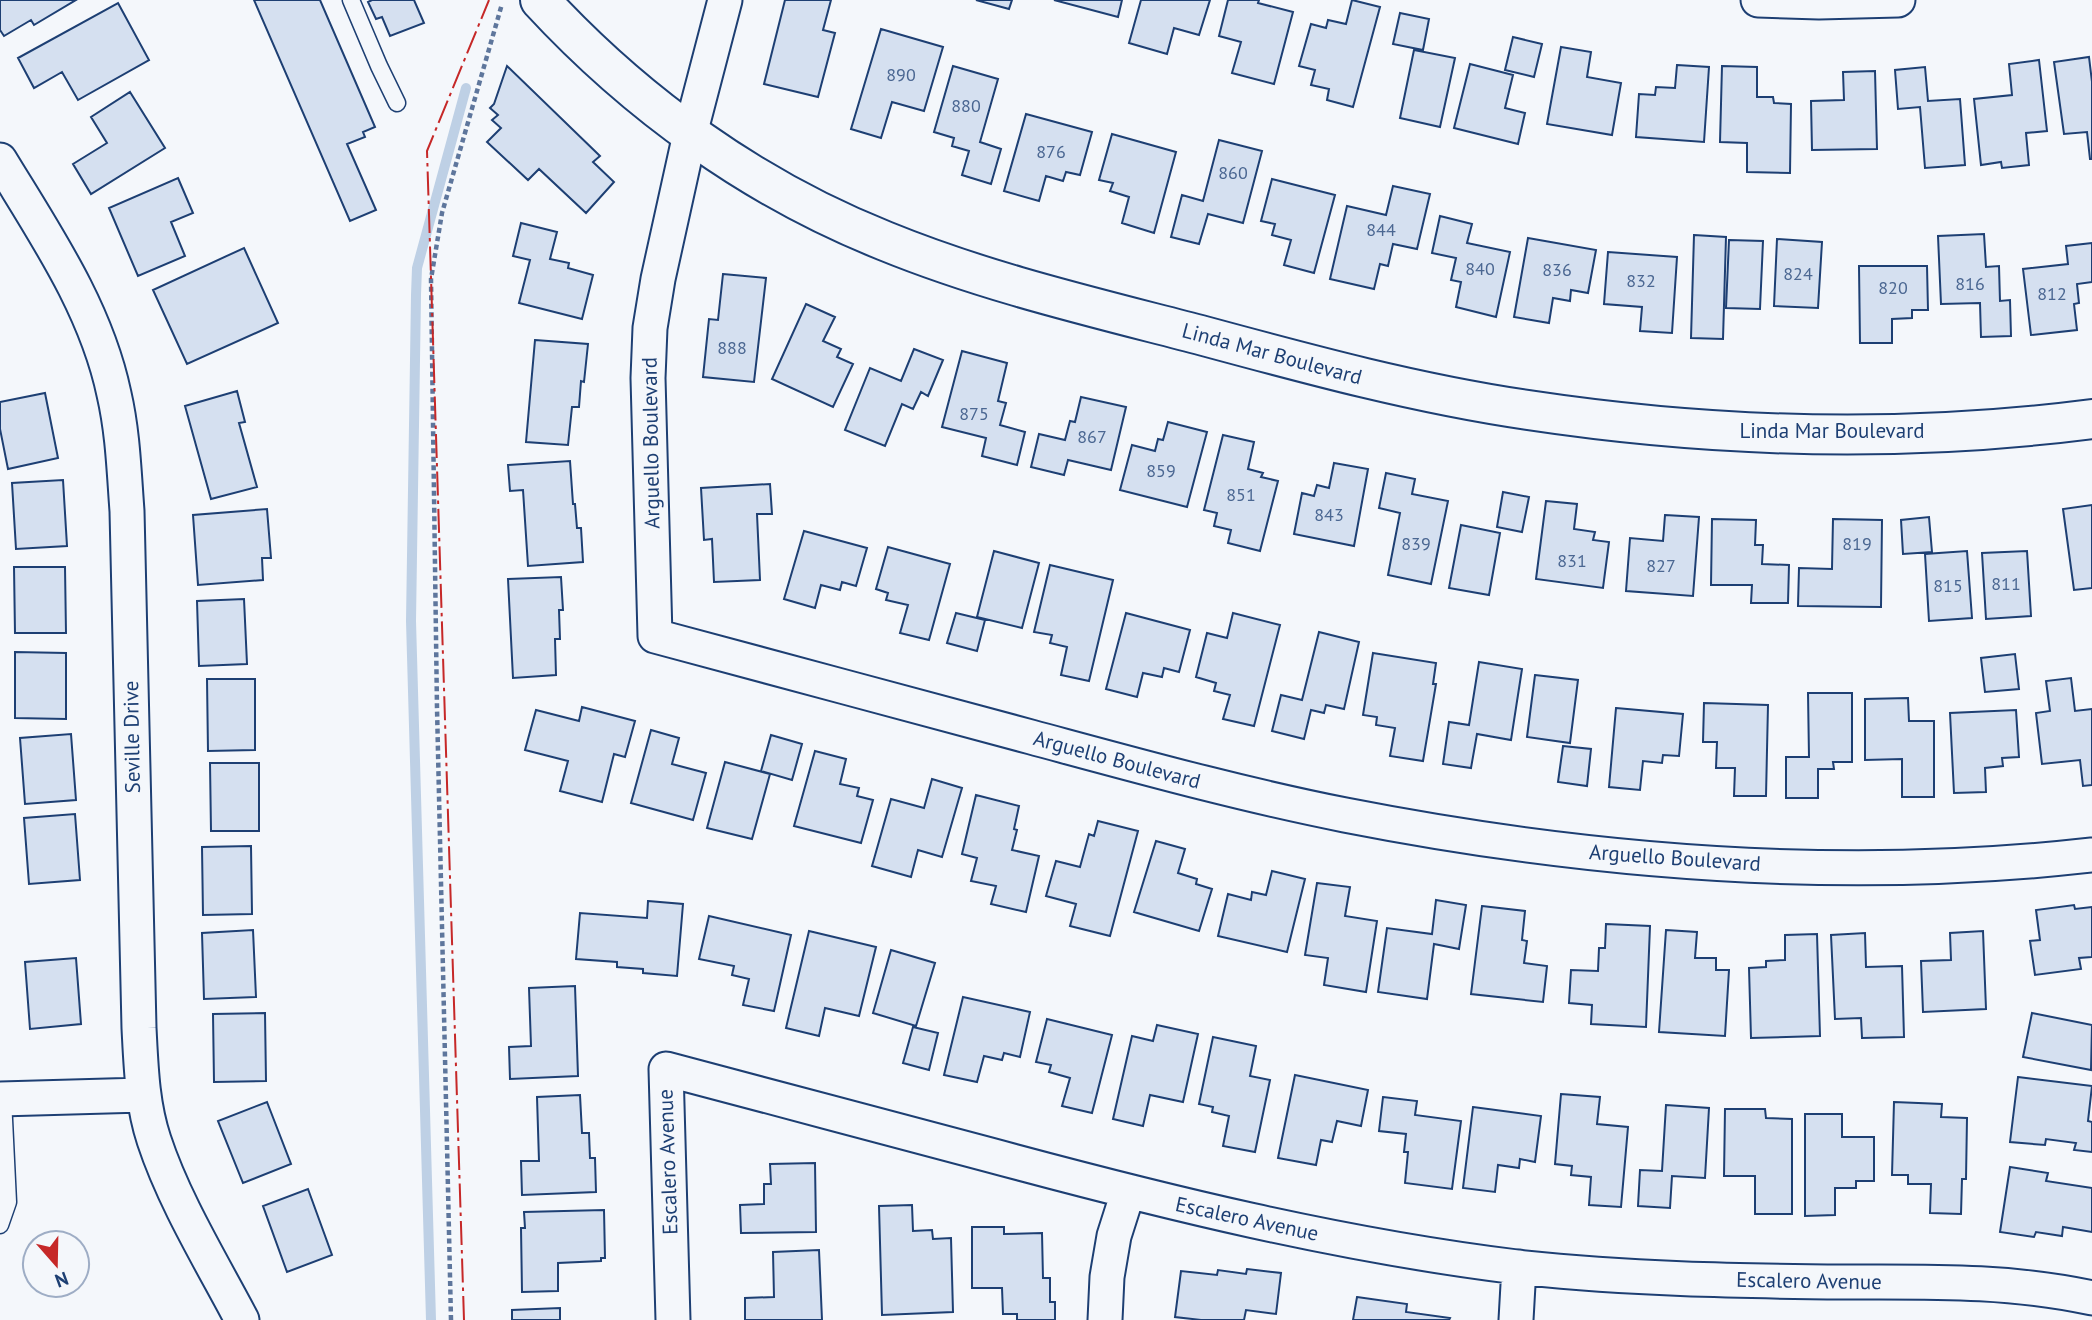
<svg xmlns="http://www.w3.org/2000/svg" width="2092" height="1320" viewBox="0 0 2092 1320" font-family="'PT Sans',sans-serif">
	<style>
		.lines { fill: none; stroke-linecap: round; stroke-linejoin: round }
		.stream { stroke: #bed0e5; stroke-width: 10 }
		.building { fill: #d5e0f0; stroke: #1d3f73; stroke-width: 2 }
		.service-casing { stroke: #1d3f73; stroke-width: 19 }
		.minor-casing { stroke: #1d3f73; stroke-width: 37 }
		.tertiary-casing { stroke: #1d3f73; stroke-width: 42 }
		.path { stroke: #5e769c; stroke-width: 4.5; stroke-dasharray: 5 3.5; stroke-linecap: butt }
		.service { stroke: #f4f7fb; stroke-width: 16 }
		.minor { stroke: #f4f7fb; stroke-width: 33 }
		.tertiary { stroke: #f4f7fb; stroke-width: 38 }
		.power { stroke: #c62828; stroke-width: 2; stroke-dasharray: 24 5 3.5 5; stroke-linecap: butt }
		.labels { text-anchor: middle; stroke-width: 5; stroke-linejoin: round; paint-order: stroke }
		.number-label { font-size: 18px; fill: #4b6792 }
		.street-label { font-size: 21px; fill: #1d3f73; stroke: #f4f7fb }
	</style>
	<rect width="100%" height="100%" fill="#f4f7fb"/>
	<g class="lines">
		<path class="stream" d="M 431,1320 L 411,621 L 416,295 L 417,268 L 466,88"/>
	</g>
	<path class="building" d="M 0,0 L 76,0 L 34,25 L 31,20 L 4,36 L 0,30 Z
		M 254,0 L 320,0 L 375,127 L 363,132 L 365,137 L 347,144 L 376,210 L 350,221 Z
		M 372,0 L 414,0 L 424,23 L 390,36 L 382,17 L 376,19 L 368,2 Z
		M 785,0 L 831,0 L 823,30 L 835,33 L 818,97 L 764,84 Z
		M 976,0 L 1012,0 L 1009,9 Z
		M 1054,0 L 1122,0 L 1118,17 Z
		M 1141,0 L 1210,0 L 1199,35 L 1174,28 L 1167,54 L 1129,43 Z
		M 1228,0 L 1259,0 L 1258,3 L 1293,12 L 1274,84 L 1232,73 L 1241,42 L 1219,36 Z
		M 1352,0 L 1380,7 L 1353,107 L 1327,100 L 1329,89 L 1311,85 L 1315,70 L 1299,66 L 1311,24 L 1326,28 L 1328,20 L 1346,24 Z
		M 118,3 L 149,60 L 78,100 L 62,72 L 34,88 L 18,58 Z
		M 1400,13 L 1429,19 L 1423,50 L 1393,44 Z
		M 881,29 L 943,47 L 924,111 L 892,102 L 881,138 L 851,129 Z
		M 1513,37 L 1542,44 L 1534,77 L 1505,70 Z
		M 1561,47 L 1591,52 L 1587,77 L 1621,83 L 1612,135 L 1547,124 Z
		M 1414,50 L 1455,58 L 1440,127 L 1400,118 Z
		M 2089,57 L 2092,82 L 2092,159 L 2090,159 L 2087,132 L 2064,134 L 2054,62 Z
		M 2039,60 L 2047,131 L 2026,133 L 2029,165 L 2002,168 L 2001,162 L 1981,165 L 1974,99 L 2012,95 L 2009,64 Z
		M 1470,64 L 1513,75 L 1505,108 L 1525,113 L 1518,144 L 1454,128 Z
		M 1677,65 L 1709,67 L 1704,142 L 1636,137 L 1639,94 L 1655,95 L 1656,87 L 1675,88 Z
		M 507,66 L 600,156 L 593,162 L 614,182 L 586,213 L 539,169 L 528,180 L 487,142 L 501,128 L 492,120 L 498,115 L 490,108 L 494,104 Z
		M 953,66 L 998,79 L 980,142 L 1001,149 L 991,184 L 962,175 L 969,151 L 952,146 L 954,138 L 934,132 Z
		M 1722,66 L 1757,67 L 1757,97 L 1773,97 L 1774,103 L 1791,104 L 1790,173 L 1747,172 L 1747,143 L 1720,142 Z
		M 1925,67 L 1928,101 L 1960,99 L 1965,165 L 1925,168 L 1920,107 L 1898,109 L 1895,70 Z
		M 1875,71 L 1877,149 L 1812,150 L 1811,101 L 1844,100 L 1843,72 Z
		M 130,92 L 165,148 L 91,194 L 73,164 L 107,143 L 91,117 Z
		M 1026,114 L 1092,132 L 1080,175 L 1066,172 L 1063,181 L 1046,176 L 1039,201 L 1004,191 Z
		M 1112,134 L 1176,152 L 1154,233 L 1122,223 L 1129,197 L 1110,191 L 1113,183 L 1099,180 Z
		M 1219,140 L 1262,151 L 1243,223 L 1208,214 L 1199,244 L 1171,237 L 1182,195 L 1203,201 Z
		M 178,178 L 193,213 L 171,222 L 185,256 L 138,276 L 109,208 Z
		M 1272,179 L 1335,195 L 1314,273 L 1284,265 L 1291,240 L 1272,235 L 1275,224 L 1261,221 Z
		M 1393,186 L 1430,194 L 1417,249 L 1393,244 L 1388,266 L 1380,264 L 1374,289 L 1330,279 L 1347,206 L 1386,215 Z
		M 1440,216 L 1472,224 L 1467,243 L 1510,252 L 1496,317 L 1456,307 L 1461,282 L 1451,280 L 1456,258 L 1432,253 Z
		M 521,223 L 557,232 L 550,259 L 569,263 L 568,268 L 593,275 L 582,319 L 519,303 L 530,260 L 513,256 Z
		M 1984,234 L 1986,267 L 1999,266 L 2000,301 L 2010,300 L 2011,336 L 1981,337 L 1980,303 L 1941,304 L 1938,236 Z
		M 1694,235 L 1726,237 L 1723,339 L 1691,338 Z
		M 1528,238 L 1596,250 L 1588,293 L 1571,290 L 1570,301 L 1553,298 L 1549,323 L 1514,317 Z
		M 1777,239 L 1822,242 L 1818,308 L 1774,306 Z
		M 1729,240 L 1763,241 L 1760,309 L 1726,308 Z
		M 2092,243 L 2092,282 L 2077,284 L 2079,303 L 2074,304 L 2077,330 L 2031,335 L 2023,269 L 2068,264 L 2066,246 Z
		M 244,248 L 278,323 L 187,364 L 153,290 Z
		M 1608,252 L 1677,257 L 1672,333 L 1640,331 L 1642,307 L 1604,304 Z
		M 1859,266 L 1927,266 L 1928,310 L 1912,310 L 1912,318 L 1892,319 L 1892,343 L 1860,343 Z
		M 723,274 L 766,278 L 754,382 L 703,377 L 709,319 L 718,320 Z
		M 806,304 L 835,317 L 823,341 L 841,349 L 837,357 L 853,364 L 833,407 L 772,379 Z
		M 535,340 L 588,344 L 584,382 L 581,381 L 579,407 L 572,407 L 568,445 L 526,442 Z
		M 914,349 L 943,360 L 928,396 L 921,392 L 913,409 L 902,404 L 885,446 L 845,430 L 870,368 L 901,381 Z
		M 962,351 L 1007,363 L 998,401 L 1006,403 L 1000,425 L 1025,432 L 1017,465 L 982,456 L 986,438 L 942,427 Z
		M 237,391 L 245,422 L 239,423 L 257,487 L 211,499 L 185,406 Z
		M 45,393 L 58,458 L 8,469 L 0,429 L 0,402 Z
		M 1081,397 L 1126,407 L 1111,470 L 1068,460 L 1064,475 L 1031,467 L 1039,434 L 1065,440 L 1070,421 L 1075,422 Z
		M 1168,422 L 1207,432 L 1187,507 L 1120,490 L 1132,445 L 1155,451 L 1158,439 L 1163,440 Z
		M 1223,435 L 1254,442 L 1248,469 L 1263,473 L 1261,477 L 1278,481 L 1260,551 L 1228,543 L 1231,530 L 1214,526 L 1217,513 L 1204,510 Z
		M 570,461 L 573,504 L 575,504 L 577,528 L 581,528 L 583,562 L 528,566 L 523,490 L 510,491 L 508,465 Z
		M 1334,463 L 1368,469 L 1354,546 L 1294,534 L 1302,493 L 1314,496 L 1317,485 L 1329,488 Z
		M 1386,473 L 1415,479 L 1412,494 L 1448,501 L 1431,584 L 1388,575 L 1400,513 L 1379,508 Z
		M 63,480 L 67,546 L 16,549 L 12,483 Z
		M 770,484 L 772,514 L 757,514 L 760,580 L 714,582 L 712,539 L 704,540 L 701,488 Z
		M 1503,492 L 1529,497 L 1522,532 L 1497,527 Z
		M 1546,501 L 1577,504 L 1574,529 L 1595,532 L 1593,540 L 1609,542 L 1603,588 L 1536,579 Z
		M 2092,505 L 2092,588 L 2074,590 L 2063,509 Z
		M 267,509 L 271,558 L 262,558 L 263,580 L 198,585 L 193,515 Z
		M 1665,515 L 1699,517 L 1693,596 L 1626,591 L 1630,538 L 1663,541 Z
		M 1929,517 L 1932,552 L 1903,554 L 1901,520 Z
		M 1712,519 L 1756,520 L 1755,545 L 1763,545 L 1762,564 L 1789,565 L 1788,603 L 1751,603 L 1752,585 L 1711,585 Z
		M 1833,519 L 1882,520 L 1881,607 L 1798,606 L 1799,568 L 1832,569 Z
		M 1461,525 L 1500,533 L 1489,595 L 1449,588 Z
		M 804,531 L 867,548 L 856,586 L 842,582 L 840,590 L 821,585 L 815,608 L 784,599 Z
		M 888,547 L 950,564 L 929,640 L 900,633 L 908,605 L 886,600 L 888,593 L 876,589 Z
		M 994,551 L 1039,563 L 1022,628 L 977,617 Z
		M 1967,551 L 1972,618 L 1929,621 L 1925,554 Z
		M 2027,551 L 2031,616 L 1986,619 L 1982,553 Z
		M 1050,565 L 1113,580 L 1089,681 L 1061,675 L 1067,647 L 1050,643 L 1052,635 L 1034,632 Z
		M 14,567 L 65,567 L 66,633 L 15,633 Z
		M 561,577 L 563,610 L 559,610 L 560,639 L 555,639 L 556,675 L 513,678 L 508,579 Z
		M 244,599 L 247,664 L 199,666 L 197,601 Z
		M 956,613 L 985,620 L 977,651 L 947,643 Z
		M 1126,613 L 1190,630 L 1179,672 L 1164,668 L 1162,677 L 1143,673 L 1137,697 L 1106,689 Z
		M 1233,613 L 1280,625 L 1254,726 L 1223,719 L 1230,695 L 1214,691 L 1216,683 L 1196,677 L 1207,633 L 1227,638 Z
		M 1319,632 L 1359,642 L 1344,709 L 1326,705 L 1324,713 L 1311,710 L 1304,739 L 1272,731 L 1281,695 L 1302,700 Z
		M 15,652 L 66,653 L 66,719 L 15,718 Z
		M 1373,653 L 1436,663 L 1433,684 L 1436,684 L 1423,761 L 1390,756 L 1395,728 L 1376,725 L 1377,717 L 1363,715 Z
		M 2015,654 L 2019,689 L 1985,692 L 1981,658 Z
		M 1479,662 L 1522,669 L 1511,740 L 1477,734 L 1471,768 L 1443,764 L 1449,722 L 1469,725 Z
		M 1535,675 L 1578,680 L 1570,743 L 1527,737 Z
		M 2071,678 L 2075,711 L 2092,709 L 2092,785 L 2083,786 L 2080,760 L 2042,764 L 2036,713 L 2050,711 L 2046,681 Z
		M 207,679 L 255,679 L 255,750 L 208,751 Z
		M 1808,693 L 1852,693 L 1852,762 L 1833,762 L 1834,769 L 1818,769 L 1818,798 L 1786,798 L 1786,757 L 1809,757 Z
		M 1908,698 L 1909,721 L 1934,721 L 1934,797 L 1902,797 L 1902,759 L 1865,760 L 1865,699 Z
		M 1704,703 L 1768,705 L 1766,796 L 1734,796 L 1735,768 L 1716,768 L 1717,742 L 1703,742 Z
		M 582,707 L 635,721 L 625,757 L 614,754 L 602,802 L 560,791 L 568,761 L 525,750 L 536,710 L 579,721 Z
		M 1616,708 L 1683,714 L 1679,756 L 1663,755 L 1662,763 L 1643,761 L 1640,790 L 1609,787 Z
		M 2016,710 L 2019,757 L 2002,758 L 2003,766 L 1985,768 L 1986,792 L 1954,793 L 1950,713 Z
		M 651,730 L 679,738 L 672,764 L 706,773 L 693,820 L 631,803 Z
		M 71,734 L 76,800 L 25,804 L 20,738 Z
		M 771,735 L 802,744 L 792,780 L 761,771 Z
		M 1563,746 L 1591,749 L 1587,786 L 1558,782 Z
		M 815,751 L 846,759 L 840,784 L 859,788 L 857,796 L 873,800 L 861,843 L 794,826 Z
		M 725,762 L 770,774 L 752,839 L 707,828 Z
		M 210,763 L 259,763 L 259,831 L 211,831 Z
		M 932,779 L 962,788 L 942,857 L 918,850 L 911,877 L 872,866 L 891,799 L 924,808 Z
		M 976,795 L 1019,806 L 1014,829 L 1017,830 L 1012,850 L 1039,856 L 1026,912 L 991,904 L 996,886 L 971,881 L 977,858 L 962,854 Z
		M 75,814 L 80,880 L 29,884 L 24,818 Z
		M 1098,821 L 1138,831 L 1110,936 L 1070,926 L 1076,904 L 1046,896 L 1056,861 L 1080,867 L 1089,834 L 1094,836 Z
		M 1156,841 L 1185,849 L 1178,873 L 1197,879 L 1196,884 L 1212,889 L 1199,931 L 1134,912 Z
		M 251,846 L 252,914 L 203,915 L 202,847 Z
		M 1272,871 L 1305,879 L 1287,952 L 1218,936 L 1228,894 L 1251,900 L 1252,892 L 1266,895 Z
		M 1317,883 L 1350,887 L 1345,916 L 1377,921 L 1366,992 L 1324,985 L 1328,958 L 1305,955 Z
		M 1436,900 L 1466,905 L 1459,949 L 1434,944 L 1427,999 L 1378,992 L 1387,928 L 1432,934 Z
		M 648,901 L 683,904 L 677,976 L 643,973 L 643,969 L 617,967 L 617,962 L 576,959 L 580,913 L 647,918 Z
		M 2074,905 L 2075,909 L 2092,907 L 2092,957 L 2079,958 L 2081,969 L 2035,975 L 2030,941 L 2040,940 L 2036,910 Z
		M 1482,906 L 1525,911 L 1522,940 L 1527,941 L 1524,963 L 1547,966 L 1543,1002 L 1471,994 Z
		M 709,916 L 791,935 L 774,1011 L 743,1005 L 749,979 L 732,975 L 734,966 L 699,959 Z
		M 1606,924 L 1650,926 L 1646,1027 L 1591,1024 L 1592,1005 L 1569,1003 L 1571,970 L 1598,971 L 1599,948 L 1605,948 Z
		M 253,930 L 256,997 L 204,999 L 202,933 Z
		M 1666,930 L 1697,932 L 1695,958 L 1716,958 L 1716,970 L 1729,970 L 1725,1036 L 1659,1032 Z
		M 809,931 L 876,947 L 859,1016 L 825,1008 L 819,1036 L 786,1028 Z
		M 1983,931 L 1986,1009 L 1923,1012 L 1921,961 L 1951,960 L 1950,933 Z
		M 1865,933 L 1866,967 L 1902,966 L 1904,1037 L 1862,1038 L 1861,1018 L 1835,1019 L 1831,935 Z
		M 1817,934 L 1820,1036 L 1751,1038 L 1749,968 L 1766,967 L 1766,961 L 1785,960 L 1785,935 Z
		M 891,950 L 935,963 L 916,1026 L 873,1013 Z
		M 76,958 L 81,1024 L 30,1029 L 25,962 Z
		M 575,986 L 578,1076 L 510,1079 L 509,1047 L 531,1046 L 529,988 Z
		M 963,997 L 1030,1012 L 1020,1057 L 1004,1053 L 1002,1060 L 984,1056 L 977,1082 L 944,1075 Z
		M 265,1013 L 266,1081 L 214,1082 L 213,1014 Z
		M 2032,1013 L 2092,1025 L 2091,1070 L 2023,1057 Z
		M 1047,1019 L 1112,1035 L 1092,1113 L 1062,1106 L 1070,1078 L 1049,1072 L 1051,1065 L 1036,1062 Z
		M 1157,1025 L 1198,1034 L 1183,1102 L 1150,1095 L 1143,1126 L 1113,1119 L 1132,1036 L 1153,1041 Z
		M 913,1027 L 938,1033 L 929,1070 L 903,1063 Z
		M 1213,1037 L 1256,1046 L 1250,1076 L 1270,1080 L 1255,1152 L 1223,1146 L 1229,1116 L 1212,1112 L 1213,1107 L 1199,1104 Z
		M 1295,1075 L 1368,1090 L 1361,1126 L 1337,1121 L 1332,1142 L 1321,1140 L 1316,1165 L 1278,1158 Z
		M 2018,1077 L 2092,1086 L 2088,1121 L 2092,1122 L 2092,1152 L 2074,1150 L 2076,1143 L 2046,1139 L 2045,1145 L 2010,1142 Z
		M 1561,1094 L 1600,1097 L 1597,1124 L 1628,1127 L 1621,1207 L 1589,1205 L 1591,1177 L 1571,1175 L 1572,1166 L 1555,1164 Z
		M 580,1095 L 582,1133 L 589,1133 L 590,1158 L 595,1158 L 596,1192 L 522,1195 L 521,1161 L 539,1161 L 537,1097 Z
		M 1383,1097 L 1417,1101 L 1415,1115 L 1461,1121 L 1452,1189 L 1405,1183 L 1408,1152 L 1404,1152 L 1406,1134 L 1379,1131 Z
		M 267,1102 L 291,1164 L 243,1183 L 218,1121 Z
		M 1894,1102 L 1942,1104 L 1941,1117 L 1967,1118 L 1966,1179 L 1962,1179 L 1961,1214 L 1930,1213 L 1931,1184 L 1908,1184 L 1908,1175 L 1892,1175 Z
		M 1666,1105 L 1709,1108 L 1705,1178 L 1672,1176 L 1670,1208 L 1638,1206 L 1640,1170 L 1662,1171 Z
		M 1473,1107 L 1541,1116 L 1535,1162 L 1520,1159 L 1519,1168 L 1498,1165 L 1495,1192 L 1463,1188 Z
		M 1725,1109 L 1765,1109 L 1766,1118 L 1792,1119 L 1792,1214 L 1755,1214 L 1755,1176 L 1724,1176 Z
		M 1805,1114 L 1842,1114 L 1842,1137 L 1874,1137 L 1874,1181 L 1856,1181 L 1856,1188 L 1835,1188 L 1835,1215 L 1805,1216 Z
		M 815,1163 L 816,1232 L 741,1233 L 740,1205 L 764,1204 L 764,1184 L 771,1184 L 770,1164 Z
		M 2010,1167 L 2048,1173 L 2046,1181 L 2092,1188 L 2092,1232 L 2063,1227 L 2062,1236 L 2036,1232 L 2034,1237 L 2000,1232 Z
		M 308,1189 L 332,1255 L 287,1272 L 263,1206 Z
		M 912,1205 L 913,1231 L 932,1230 L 933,1239 L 951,1238 L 953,1312 L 882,1315 L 879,1206 Z
		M 604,1210 L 605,1258 L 601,1258 L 601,1261 L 558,1263 L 558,1291 L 522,1292 L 521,1228 L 525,1228 L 524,1212 Z
		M 972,1227 L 1004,1227 L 1004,1234 L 1042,1233 L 1043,1278 L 1050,1278 L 1050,1302 L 1055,1302 L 1055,1320 L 1017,1320 L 1017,1314 L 1003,1314 L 1002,1288 L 972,1288 Z
		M 819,1250 L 822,1320 L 745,1320 L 745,1298 L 774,1297 L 773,1252 Z
		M 1247,1269 L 1281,1273 L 1276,1314 L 1246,1310 L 1244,1320 L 1201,1320 L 1175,1317 L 1181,1271 L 1217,1275 L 1218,1270 L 1246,1274 Z
		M 1357,1297 L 1407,1304 L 1406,1312 L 1450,1318 L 1449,1320 L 1353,1320 Z
		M 560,1308 L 560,1320 L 512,1320 L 512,1310 Z"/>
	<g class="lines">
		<defs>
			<path id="service" d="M 351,0 L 379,66 L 397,103
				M 0,1225 L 8,1202 L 3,1099"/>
			<path id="minor" d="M 725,0 L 690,134 L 658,279 L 650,328 L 648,378 L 655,636 C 780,670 906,703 1031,737 C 1135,765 1239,794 1345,815 C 1590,863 1844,883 2092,855
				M 1758,0 L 1819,2 L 1898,0
				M 0,160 C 45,234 96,308 114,394 C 123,433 124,472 127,511 L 139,1028 C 141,1066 142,1104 154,1140 C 174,1201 212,1263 242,1320
				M 0,1099 L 143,1095
				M 673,1320 L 666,1069 C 774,1098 882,1126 990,1155 C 1164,1202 1338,1245 1517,1267 C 1626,1279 1736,1281 1845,1282 C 1928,1282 2011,1280 2092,1298
				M 1105,1320 L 1107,1277 L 1114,1236 L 1128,1192
				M 1516,1320 L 1519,1267"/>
			<path id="tertiary" d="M 540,0 C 636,104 754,189 885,241 C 988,283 1097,308 1204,336 C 1311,365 1418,394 1528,410 C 1714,438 1906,443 2092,419"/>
		</defs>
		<use href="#service" class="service-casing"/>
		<use href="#minor" class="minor-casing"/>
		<use href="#tertiary" class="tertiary-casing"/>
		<path class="path" d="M 451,1320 L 437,708 L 431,279 L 442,213 L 502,4"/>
		<use href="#service" class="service"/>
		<use href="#minor" class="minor"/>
		<use href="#tertiary" class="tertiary"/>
		<path class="power" d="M 464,1320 L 427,151 L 489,0"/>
	</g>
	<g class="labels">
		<g class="number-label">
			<text x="901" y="81">890</text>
			<text x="966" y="112">880</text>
			<text x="1051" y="158">876</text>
			<text x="1233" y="179">860</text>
			<text x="1381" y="236">844</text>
			<text x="1480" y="275">840</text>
			<text x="1557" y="276">836</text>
			<text x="1798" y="280">824</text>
			<text x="1641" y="287">832</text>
			<text x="1970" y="290">816</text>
			<text x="1893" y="294">820</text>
			<text x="2052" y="300">812</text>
			<text x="732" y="354">888</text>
			<text x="974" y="420">875</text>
			<text x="1092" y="443">867</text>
			<text x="1161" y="477">859</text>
			<text x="1241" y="501">851</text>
			<text x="1329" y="521">843</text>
			<text x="1416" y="550">839</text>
			<text x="1857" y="550">819</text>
			<text x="1572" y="567">831</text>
			<text x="1661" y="572">827</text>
			<text x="2006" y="590">811</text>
			<text x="1948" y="592">815</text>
		</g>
		<g class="street-label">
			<text transform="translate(1272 354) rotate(15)" y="7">Linda Mar Boulevard</text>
			<text x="1832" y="438">Linda Mar Boulevard</text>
			<text transform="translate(651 443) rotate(-91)" y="7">Arguello Boulevard</text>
			<text transform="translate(132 737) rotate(-91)" y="7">Seville Drive</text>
			<text transform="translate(1117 760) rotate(15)" y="7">Arguello Boulevard</text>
			<text transform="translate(1675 858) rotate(4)" y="7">Arguello Boulevard</text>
			<text transform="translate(668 1162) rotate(-92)" y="7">Escalero Avenue</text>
			<text transform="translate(1247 1219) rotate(12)" y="7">Escalero Avenue</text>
			<text transform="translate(1809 1281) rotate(1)" y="7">Escalero Avenue</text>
		</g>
	</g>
	<g transform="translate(56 1264) rotate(160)"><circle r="33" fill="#f4f7fb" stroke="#9eadc5" stroke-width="2"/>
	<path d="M0-5L12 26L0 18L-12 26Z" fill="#c62828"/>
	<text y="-10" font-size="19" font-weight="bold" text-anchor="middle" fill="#1d3f73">N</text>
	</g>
</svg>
